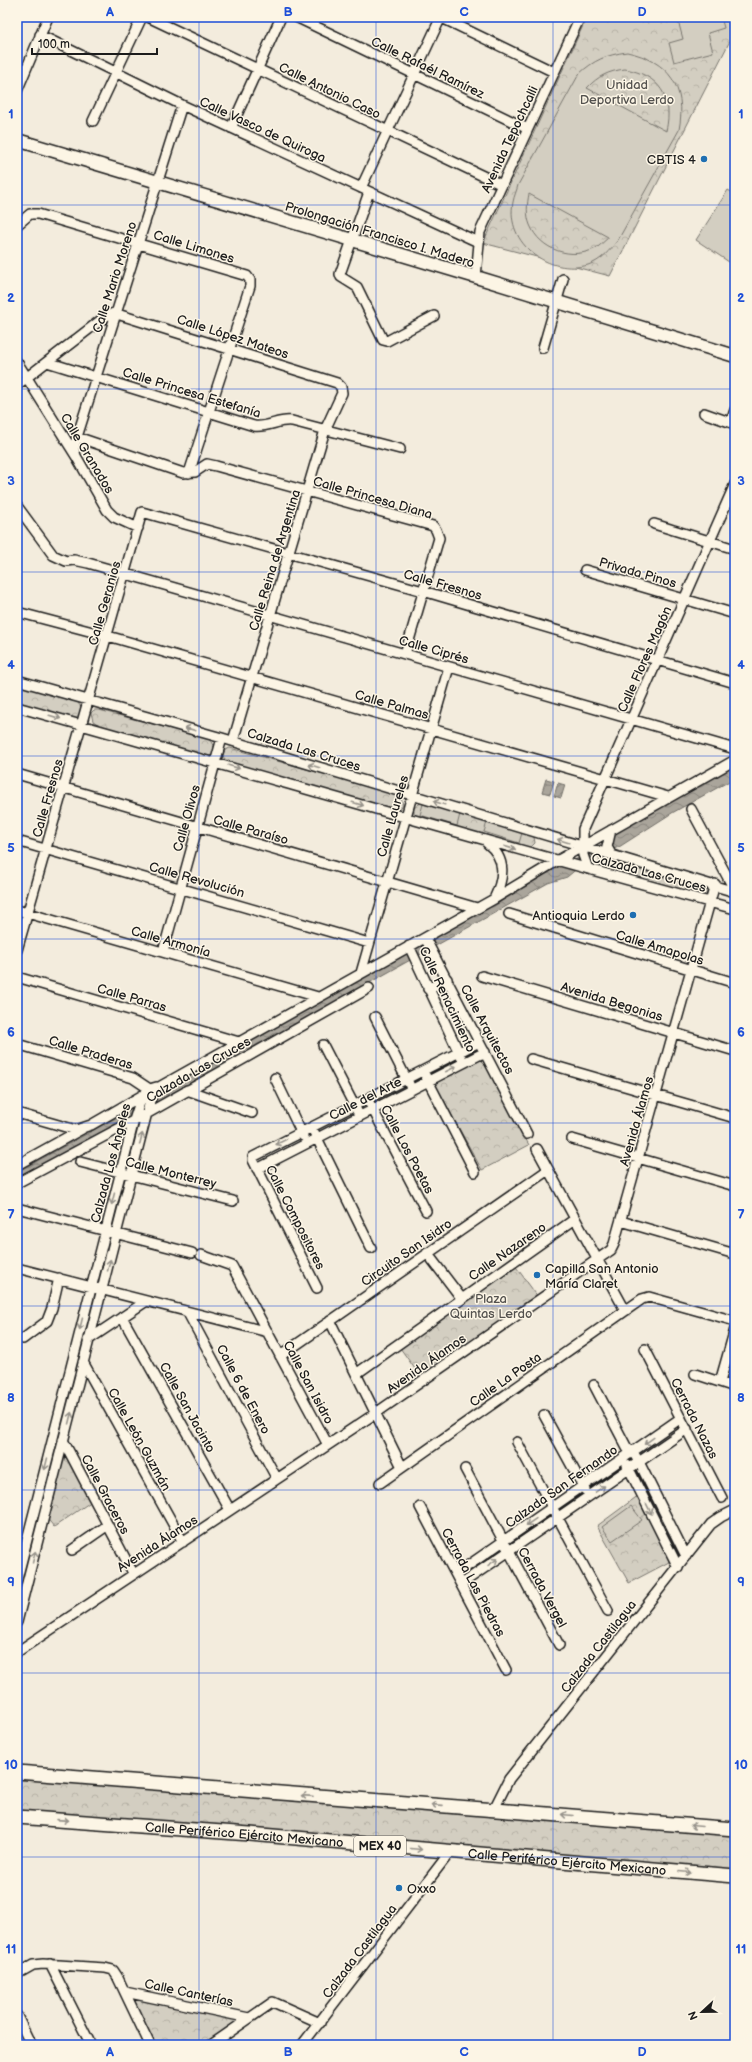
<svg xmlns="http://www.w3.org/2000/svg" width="752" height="2062" viewBox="0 0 752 2062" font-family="'Balsamiq Sans',sans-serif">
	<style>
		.park { fill: url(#park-crowns); stroke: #78756e }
		.garden { fill: #d3cec1; stroke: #78756e; fill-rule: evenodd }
		.water { fill: url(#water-waves); stroke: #716e68 }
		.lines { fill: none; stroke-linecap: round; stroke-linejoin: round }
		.minor-casing { stroke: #1c1c1c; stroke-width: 12 }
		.major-casing { stroke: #1c1c1c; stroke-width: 15 }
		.highway-casing { stroke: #1c1c1c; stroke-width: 16 }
		.minor { stroke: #fcf5e5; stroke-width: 9 }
		.major { stroke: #fcf5e5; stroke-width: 12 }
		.highway { stroke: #fcf5e5; stroke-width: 13 }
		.oneway { stroke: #97938b }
		.grid { fill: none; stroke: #1d4ed8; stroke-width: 1; stroke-opacity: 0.55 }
		.poi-dot { fill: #1f6fb2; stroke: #fcf5e5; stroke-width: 1.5 }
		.labels { text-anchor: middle; stroke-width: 3; stroke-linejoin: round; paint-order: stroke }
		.shield { fill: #fcf5e5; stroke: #5f5d58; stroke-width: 1 }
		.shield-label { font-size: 12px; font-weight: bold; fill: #1c1c1c }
		.street-label { font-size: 13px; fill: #1c1c1c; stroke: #fcf5e5 }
		.park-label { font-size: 13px; fill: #53514e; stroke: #fcf5e5 }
		.poi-label { font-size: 13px; fill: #1c1c1c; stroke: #fcf5e5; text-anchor: end }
		.neatline { fill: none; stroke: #1d4ed8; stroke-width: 1.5 }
		.grid-label { font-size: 13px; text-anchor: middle; font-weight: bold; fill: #1d4ed8 }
	</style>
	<defs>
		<pattern id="park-crowns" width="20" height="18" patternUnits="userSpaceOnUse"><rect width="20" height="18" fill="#d3cec1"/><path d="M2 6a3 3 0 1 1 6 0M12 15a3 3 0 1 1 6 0" fill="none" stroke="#b5b0a5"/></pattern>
		<pattern id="water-waves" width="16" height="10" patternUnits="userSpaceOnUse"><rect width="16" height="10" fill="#aaa59b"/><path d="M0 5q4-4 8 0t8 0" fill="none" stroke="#8a867e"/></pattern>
	</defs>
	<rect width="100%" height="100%" fill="#f3ecdd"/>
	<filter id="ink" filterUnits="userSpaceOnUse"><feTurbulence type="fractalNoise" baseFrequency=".025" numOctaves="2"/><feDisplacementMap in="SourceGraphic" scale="8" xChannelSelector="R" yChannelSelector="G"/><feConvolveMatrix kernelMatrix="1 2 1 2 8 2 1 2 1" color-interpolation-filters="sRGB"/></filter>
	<g filter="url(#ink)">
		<path class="park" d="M 587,17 L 735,17 L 735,31 L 610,276 L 483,243 Z
			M 17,684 L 75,700 C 82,706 86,715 74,720 L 17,703 Z
			M 94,710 L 99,710 L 206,738 L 210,740 L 215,749 L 213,754 L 208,757 L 104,728 L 93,721 L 91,713 Z
			M 230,748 L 397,794 L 401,798 L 403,805 L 400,810 L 396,812 L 227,766 L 223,755 L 225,750 Z
			M 423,801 L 531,833 L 534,837 L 535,843 L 530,848 L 417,818 L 414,813 L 414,808 Z
			M 600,858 L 708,891 L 706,898 L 599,866 Z
			M 481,1057 L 529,1145 L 482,1170 L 434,1083 Z
			M 514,1264 L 538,1297 L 422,1379 L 398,1345 Z
			M 60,1444 L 92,1501 L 54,1527 L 43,1513 Z
			M 639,1495 L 665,1547 L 669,1562 L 629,1583 L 597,1526 Z
			M 17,1774 L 735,1832 L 735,1875 L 17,1815 Z
			M 130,1995 L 245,2016 L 205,2045 L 153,2045 Z"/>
		<path class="garden" d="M 677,17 L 721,17 L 724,28 L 708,33 L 713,52 L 674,62 L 669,43 L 683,39 Z
			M 627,52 C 669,61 687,87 679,130 L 618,240 C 610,250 601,261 588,265 C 549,276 505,244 513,202 C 514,196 517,190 518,185 L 579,74 C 594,60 606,55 627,52 ZM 625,69 C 659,75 674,97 666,131 L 587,88 C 598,76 609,71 625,69 ZM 529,194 L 608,237 L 608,238 C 604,241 600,246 596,248 C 572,261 540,250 530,225 C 526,215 527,204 529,194 Z
			M 728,190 L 735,194 L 735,266 L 696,240 Z
			M 423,804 L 460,814 L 457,826 L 420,815 Z
			M 487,822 L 522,833 L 519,843 L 484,832 Z
			M 631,1506 L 642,1520 L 612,1541 L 602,1527 Z"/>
		<path class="water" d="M 735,765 L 735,778 L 672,813 L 619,847 L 591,857 L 567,877 L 548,883 L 158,1101 L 145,1105 L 127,1118 L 17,1177 L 17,1172 L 143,1103 L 531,879 L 588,854 L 618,831 Z
			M 546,779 L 554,781 L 550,794 L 542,792 Z
			M 558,783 L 565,785 L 561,798 L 554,796 Z"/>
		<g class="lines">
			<defs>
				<path id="minor" d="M 148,17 L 502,185
					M 296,17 L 528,129
					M 440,17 L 554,72
					M 40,35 L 182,105 L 478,242
					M 17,91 L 48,17
					M 93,121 L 142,17
					M 231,128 L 281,17
					M 361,188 L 441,17
					M 369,192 L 340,274 L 341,277 L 357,287 L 383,340 L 387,341 L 434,316
					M 17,225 L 30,214 L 38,214 L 247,276 L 250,280 L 250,286 L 189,473
					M 476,277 L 480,232 L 580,17
					M 543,348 L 563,279
					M 17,362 L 76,456 L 107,510 L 114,517 L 138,528
					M 47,362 L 254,426 C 268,428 279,419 292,421 L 400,449
					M 17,385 L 106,316 L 114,313 L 337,383 L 341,387 L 342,393 L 325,430 L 233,741
					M 704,413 L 735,424
					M 731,422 L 735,410
					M 77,437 L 183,473 L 195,472 L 207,464 L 216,466 L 433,526 L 436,530 L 439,538 L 405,654
					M 76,456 L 74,449 L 77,437 L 182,105
					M 17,506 L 53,555 L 66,561 L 74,560 L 88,563 L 735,749
					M 654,524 L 735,549
					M 585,570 L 735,614
					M 17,612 L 108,636 L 668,797
					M 17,680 L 222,738 L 735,892
					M 17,707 C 257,774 495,845 735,909
					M 17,774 L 477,908
					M 691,809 L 735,891
					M 17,841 L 369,943
					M 487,843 C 507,859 504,878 494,899
					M 611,854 L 607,847 L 611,830
					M 588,869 L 583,855 L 583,829 L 735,484
					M 17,910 L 318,997
					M 509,914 L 735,983
					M 425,938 L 527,1134
					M 409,946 L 461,1057
					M 17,950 L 142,512 L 423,591 L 735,683
					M 163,952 L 222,738
					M 361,973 L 449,667
					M 482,976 L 735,1051
					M 17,977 L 239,1042
					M 428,989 L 447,979
					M 375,1017 L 409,1084
					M 17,1044 L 133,1078 L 154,1092
					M 323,1045 L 357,1111
					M 531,1059 L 735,1118
					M 425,1075 L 475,1172
					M 275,1078 L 303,1136
					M 187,1090 L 252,1113
					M 370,1104 L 426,1211
					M 17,1113 L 76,1130 L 91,1125 L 143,1095
					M 314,1132 L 371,1248
					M 572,1139 L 735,1186
					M 537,1149 L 625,1310
					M 80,1162 L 233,1201
					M 17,1165 L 82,1129
					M 257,1169 L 485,1052
					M 17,1183 L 148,1113 L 369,988
					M 17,1208 L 192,1253
					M 621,1221 L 735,1254
					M 427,1253 L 462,1299
					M 201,1255 L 232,1266 L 328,1445
					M 17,1268 L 268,1332
					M 317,1288 L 253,1160 L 253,1157 L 479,1042
					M 188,1313 L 277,1479
					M 122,1317 L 230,1510
					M 330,1321 L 402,1467
					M 23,1339 L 47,1321 L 52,1308 L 59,1278
					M 88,1340 L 145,1302
					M 645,1349 L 722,1498
					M 280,1356 L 548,1170
					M 83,1362 L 183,1542
					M 356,1374 L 575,1219
					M 695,1374 L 735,1387
					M 720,1382 L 735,1329
					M 594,1385 L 627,1448 L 633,1452 L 639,1462 L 686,1556
					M 544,1415 L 585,1490
					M 63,1440 L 133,1573
					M 517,1442 L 608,1611
					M 627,1465 L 678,1567
					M 465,1469 L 559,1645
					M 380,1483 L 642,1299 L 649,1297 L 735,1321
					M 420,1507 L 506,1670
					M 72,1550 L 108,1525
					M 456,1574 L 681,1418
					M 17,1579 L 134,1120 C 139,1106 141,1090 157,1087
					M 461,1584 L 687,1429
					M 17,1622 L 151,1097 L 161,1086 L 494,899 L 557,861 L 735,760
					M 17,1652 L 376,1413 L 611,1250 L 614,1244 L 715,884
					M 494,1809 L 509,1779 L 711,1524 L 721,1517 L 735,1510
					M 50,1964 L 91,2045
					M 17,1974 L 33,1965 L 43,1964 L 105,1968 L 113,1970 L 117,1976 L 150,2045
					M 125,1992 L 249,2018
					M 17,2016 L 31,2045
					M 211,2045 L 273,2002 L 320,2023
					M 302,2045 L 450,1852"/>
				<path id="major" d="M 17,140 L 476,277 L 735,356"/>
				<g id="highway">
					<path d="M 17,1772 L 735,1829"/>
					<path id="s1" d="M 17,1817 L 250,1834 L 735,1876"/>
				</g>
			</defs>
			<use href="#minor" class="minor-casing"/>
			<use href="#major" class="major-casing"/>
			<use href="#highway" class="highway-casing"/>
			<use href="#minor" class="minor"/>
			<use href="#major" class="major"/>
			<use href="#highway" class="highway"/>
		</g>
		<defs><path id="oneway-shaft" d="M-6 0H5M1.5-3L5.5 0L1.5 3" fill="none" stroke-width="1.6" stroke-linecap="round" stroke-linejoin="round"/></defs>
		<g class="oneway">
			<use href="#oneway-shaft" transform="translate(55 717) rotate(16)"/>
			<use href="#oneway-shaft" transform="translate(190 729) rotate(-164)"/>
			<use href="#oneway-shaft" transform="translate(314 766) rotate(-163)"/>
			<use href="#oneway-shaft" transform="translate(234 767) rotate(16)"/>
			<use href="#oneway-shaft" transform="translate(439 803) rotate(-163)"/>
			<use href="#oneway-shaft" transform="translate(358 804) rotate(16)"/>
			<use href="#oneway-shaft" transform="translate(563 841) rotate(-163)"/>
			<use href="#oneway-shaft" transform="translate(510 848) rotate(16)"/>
			<use href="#oneway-shaft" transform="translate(451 1069) rotate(-27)"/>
			<use href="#oneway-shaft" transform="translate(141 1139) rotate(-76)"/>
			<use href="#oneway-shaft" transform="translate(281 1142) rotate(153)"/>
			<use href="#oneway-shaft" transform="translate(113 1199) rotate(104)"/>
			<use href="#oneway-shaft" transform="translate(109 1265) rotate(-76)"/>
			<use href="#oneway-shaft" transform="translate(81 1324) rotate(104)"/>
			<use href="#oneway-shaft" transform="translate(70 1418) rotate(-76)"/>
			<use href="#oneway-shaft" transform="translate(649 1441) rotate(144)"/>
			<use href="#oneway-shaft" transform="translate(46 1464) rotate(104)"/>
			<use href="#oneway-shaft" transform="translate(600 1489) rotate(-34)"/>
			<use href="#oneway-shaft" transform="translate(649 1509) rotate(63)"/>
			<use href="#oneway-shaft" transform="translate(531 1522) rotate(145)"/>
			<use href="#oneway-shaft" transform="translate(34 1557) rotate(-76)"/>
			<use href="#oneway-shaft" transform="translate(493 1562) rotate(-35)"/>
			<use href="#oneway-shaft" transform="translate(307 1796) rotate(-176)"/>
			<use href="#oneway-shaft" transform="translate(437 1805) rotate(-176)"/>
			<use href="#oneway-shaft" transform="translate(567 1815) rotate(-175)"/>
			<use href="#oneway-shaft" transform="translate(63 1820) rotate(4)"/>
			<use href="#oneway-shaft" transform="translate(696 1826) rotate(-175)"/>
			<use href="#oneway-shaft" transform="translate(416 1849) rotate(5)"/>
			<use href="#oneway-shaft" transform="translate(685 1872) rotate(5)"/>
		</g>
	</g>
	<path class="grid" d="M 199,17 L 199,2045M 376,17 L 376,2045M 553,17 L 553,2045M 17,205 L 735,205M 17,389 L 735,389M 17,572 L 735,572M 17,756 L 735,756M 17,939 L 735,939M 17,1123 L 735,1123M 17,1306 L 735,1306M 17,1490 L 735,1490M 17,1673 L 735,1673M 17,1857 L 735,1857"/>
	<g class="poi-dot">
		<circle cx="704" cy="159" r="4"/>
		<circle cx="633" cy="915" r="4"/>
		<circle cx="537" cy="1275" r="4"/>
		<circle cx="399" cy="1888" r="4"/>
	</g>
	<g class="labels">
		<rect class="shield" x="354" y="1836" width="52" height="20" rx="3"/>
		<g class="shield-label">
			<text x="380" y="1850">MEX 40</text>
		</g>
		<g class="street-label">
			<text transform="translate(428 67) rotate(26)" y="5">Calle Rafaél Ramírez</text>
			<text transform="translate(330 90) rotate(26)" y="5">Calle Antonio Caso</text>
			<text transform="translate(263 129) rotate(25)" y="5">Calle Vasco de Quiroga</text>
			<text transform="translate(509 139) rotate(-65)" y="5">Avenida Tepochcalli</text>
			<text transform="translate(380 234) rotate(17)" y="5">Prolongación Francisco I. Madero</text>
			<text transform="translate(194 246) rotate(17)" y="5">Calle Limones</text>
			<text transform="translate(114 277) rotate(-72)" y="5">Calle Mario Moreno</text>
			<text transform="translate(233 336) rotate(18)" y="5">Calle López Mateos</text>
			<text transform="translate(192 392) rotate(17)" y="5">Calle Princesa Estefanía</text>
			<text transform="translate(88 453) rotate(59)" y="5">Calle Granados</text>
			<text transform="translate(373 497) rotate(16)" y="5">Calle Princesa Diana</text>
			<text transform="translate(274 560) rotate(-73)" y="5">Calle Reina de Argentina</text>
			<text transform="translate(638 572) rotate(16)" y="5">Privada Pinos</text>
			<text transform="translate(443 584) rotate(16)" y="5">Calle Fresnos</text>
			<text transform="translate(104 603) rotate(-74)" y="5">Calle Geranios</text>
			<text transform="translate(434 649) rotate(16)" y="5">Calle Ciprés</text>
			<text transform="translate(644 659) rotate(-66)" y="5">Calle Flores Magón</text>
			<text transform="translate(392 704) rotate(16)" y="5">Calle Palmas</text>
			<text transform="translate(304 749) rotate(17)" y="5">Calzada Las Cruces</text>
			<text transform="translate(47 798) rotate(-74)" y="5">Calle Fresnos</text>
			<text transform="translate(392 816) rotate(-74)" y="5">Calle Laureles</text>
			<text transform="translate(186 818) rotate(-74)" y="5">Calle Olivos</text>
			<text transform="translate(251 829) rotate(16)" y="5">Calle Paraíso</text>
			<text transform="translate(649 872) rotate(15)" y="5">Calzada Las Cruces</text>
			<text transform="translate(197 879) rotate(16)" y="5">Calle Revolución</text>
			<text transform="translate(171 941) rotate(16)" y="5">Calle Armonía</text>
			<text transform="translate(660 947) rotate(17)" y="5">Calle Amapolas</text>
			<text transform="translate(132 997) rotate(16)" y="5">Calle Parras</text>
			<text transform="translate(448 999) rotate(65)" y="5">Calle Renacimiento</text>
			<text transform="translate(612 1001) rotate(17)" y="5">Avenida Begonias</text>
			<text transform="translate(488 1029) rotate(62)" y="5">Calle Arquitectos</text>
			<text transform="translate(91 1052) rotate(17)" y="5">Calle Praderas</text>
			<text transform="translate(198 1069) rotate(-30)" y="5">Calzada Las Cruces</text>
			<text transform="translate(365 1098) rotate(-27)" y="5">Calle del Arte</text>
			<text transform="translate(636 1121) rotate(-74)" y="5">Avenida Álamos</text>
			<text transform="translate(408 1149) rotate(62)" y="5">Calle Los Poetas</text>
			<text transform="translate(110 1163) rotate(-75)" y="5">Calzada Los Ángeles</text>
			<text transform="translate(171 1172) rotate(14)" y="5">Calle Monterrey</text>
			<text transform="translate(296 1217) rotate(63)" y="5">Calle Compositores</text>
			<text transform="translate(507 1251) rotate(-35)" y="5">Calle Nazareno</text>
			<text transform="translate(406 1252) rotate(-35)" y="5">Circuito San Isidro</text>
			<text transform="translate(426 1363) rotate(-35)" y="5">Avenida Álamos</text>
			<text transform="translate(505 1379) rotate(-35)" y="5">Calle La Posta</text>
			<text transform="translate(309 1382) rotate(62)" y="5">Calle San Isidro</text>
			<text transform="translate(244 1389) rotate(62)" y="5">Calle 6 de Enero</text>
			<text transform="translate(188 1407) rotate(61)" y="5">Calle San Jacinto</text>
			<text transform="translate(695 1418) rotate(63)" y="5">Cerrada Nazas</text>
			<text transform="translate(140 1439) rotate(61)" y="5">Calle León Guzmán</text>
			<text transform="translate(561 1486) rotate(-35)" y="5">Calzada San Fernando</text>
			<text transform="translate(106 1494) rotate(62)" y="5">Calle Graceros</text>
			<text transform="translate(157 1543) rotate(-33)" y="5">Avenida Álamos</text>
			<text transform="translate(474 1582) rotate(62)" y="5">Cerrada Las Piedras</text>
			<text transform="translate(543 1587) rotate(62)" y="5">Cerrada Vergel</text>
			<text transform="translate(598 1646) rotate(-52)" y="5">Calzada Castilagua</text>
			<text dy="5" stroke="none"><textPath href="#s1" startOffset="228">Calle Periférico Ejército Mexicano</textPath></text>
			<text dy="5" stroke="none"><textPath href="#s1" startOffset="552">Calle Periférico Ejército Mexicano</textPath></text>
			<text transform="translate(359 1951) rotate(-53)" y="5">Calzada Castilagua</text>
			<text transform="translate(189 1992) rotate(12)" y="5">Calle Canterías</text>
		</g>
		<g class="park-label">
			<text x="627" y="89">Unidad<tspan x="627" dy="15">Deportiva Lerdo</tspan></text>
			<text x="491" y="1303">Plaza<tspan x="491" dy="15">Quintas Lerdo</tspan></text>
		</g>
		<g class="poi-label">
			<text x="696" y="164">CBTIS 4</text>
			<text x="625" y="920">Antioquia Lerdo</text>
			<text x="545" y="1273" text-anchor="start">Capilla San Antonio<tspan x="545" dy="15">María Claret</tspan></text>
			<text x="407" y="1893" text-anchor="start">Oxxo</text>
		</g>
	</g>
	<rect width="752" height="2062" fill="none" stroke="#fcf5e5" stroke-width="44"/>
	<g transform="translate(702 2012) rotate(248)" stroke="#fcf5e5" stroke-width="3" paint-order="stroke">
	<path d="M0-3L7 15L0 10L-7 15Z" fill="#1c1c1c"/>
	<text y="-6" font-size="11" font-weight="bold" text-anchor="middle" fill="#1c1c1c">N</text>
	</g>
	<path d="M32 48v6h125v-6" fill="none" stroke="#1c1c1c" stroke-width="2"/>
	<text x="38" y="48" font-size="12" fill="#1c1c1c" stroke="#fcf5e5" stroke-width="3" paint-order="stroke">100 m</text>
	<rect x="22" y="22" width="708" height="2018" class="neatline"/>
	<g class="grid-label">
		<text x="110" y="16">A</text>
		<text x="288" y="16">B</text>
		<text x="464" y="16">C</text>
		<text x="642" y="16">D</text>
		<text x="11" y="118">1</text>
		<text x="741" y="118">1</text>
		<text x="11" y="302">2</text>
		<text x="741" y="302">2</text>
		<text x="11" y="485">3</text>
		<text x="741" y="485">3</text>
		<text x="11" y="669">4</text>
		<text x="741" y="669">4</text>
		<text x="11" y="852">5</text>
		<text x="741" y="852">5</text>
		<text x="11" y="1036">6</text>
		<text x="741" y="1036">6</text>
		<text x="11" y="1219">7</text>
		<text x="741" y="1219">7</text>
		<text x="11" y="1402">8</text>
		<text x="741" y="1402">8</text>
		<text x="11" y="1586">9</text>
		<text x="741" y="1586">9</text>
		<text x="11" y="1769">10</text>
		<text x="741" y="1769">10</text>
		<text x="11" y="1953">11</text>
		<text x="741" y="1953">11</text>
		<text x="110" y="2056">A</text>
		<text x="288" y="2056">B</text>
		<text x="464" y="2056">C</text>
		<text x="642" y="2056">D</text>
	</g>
</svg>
